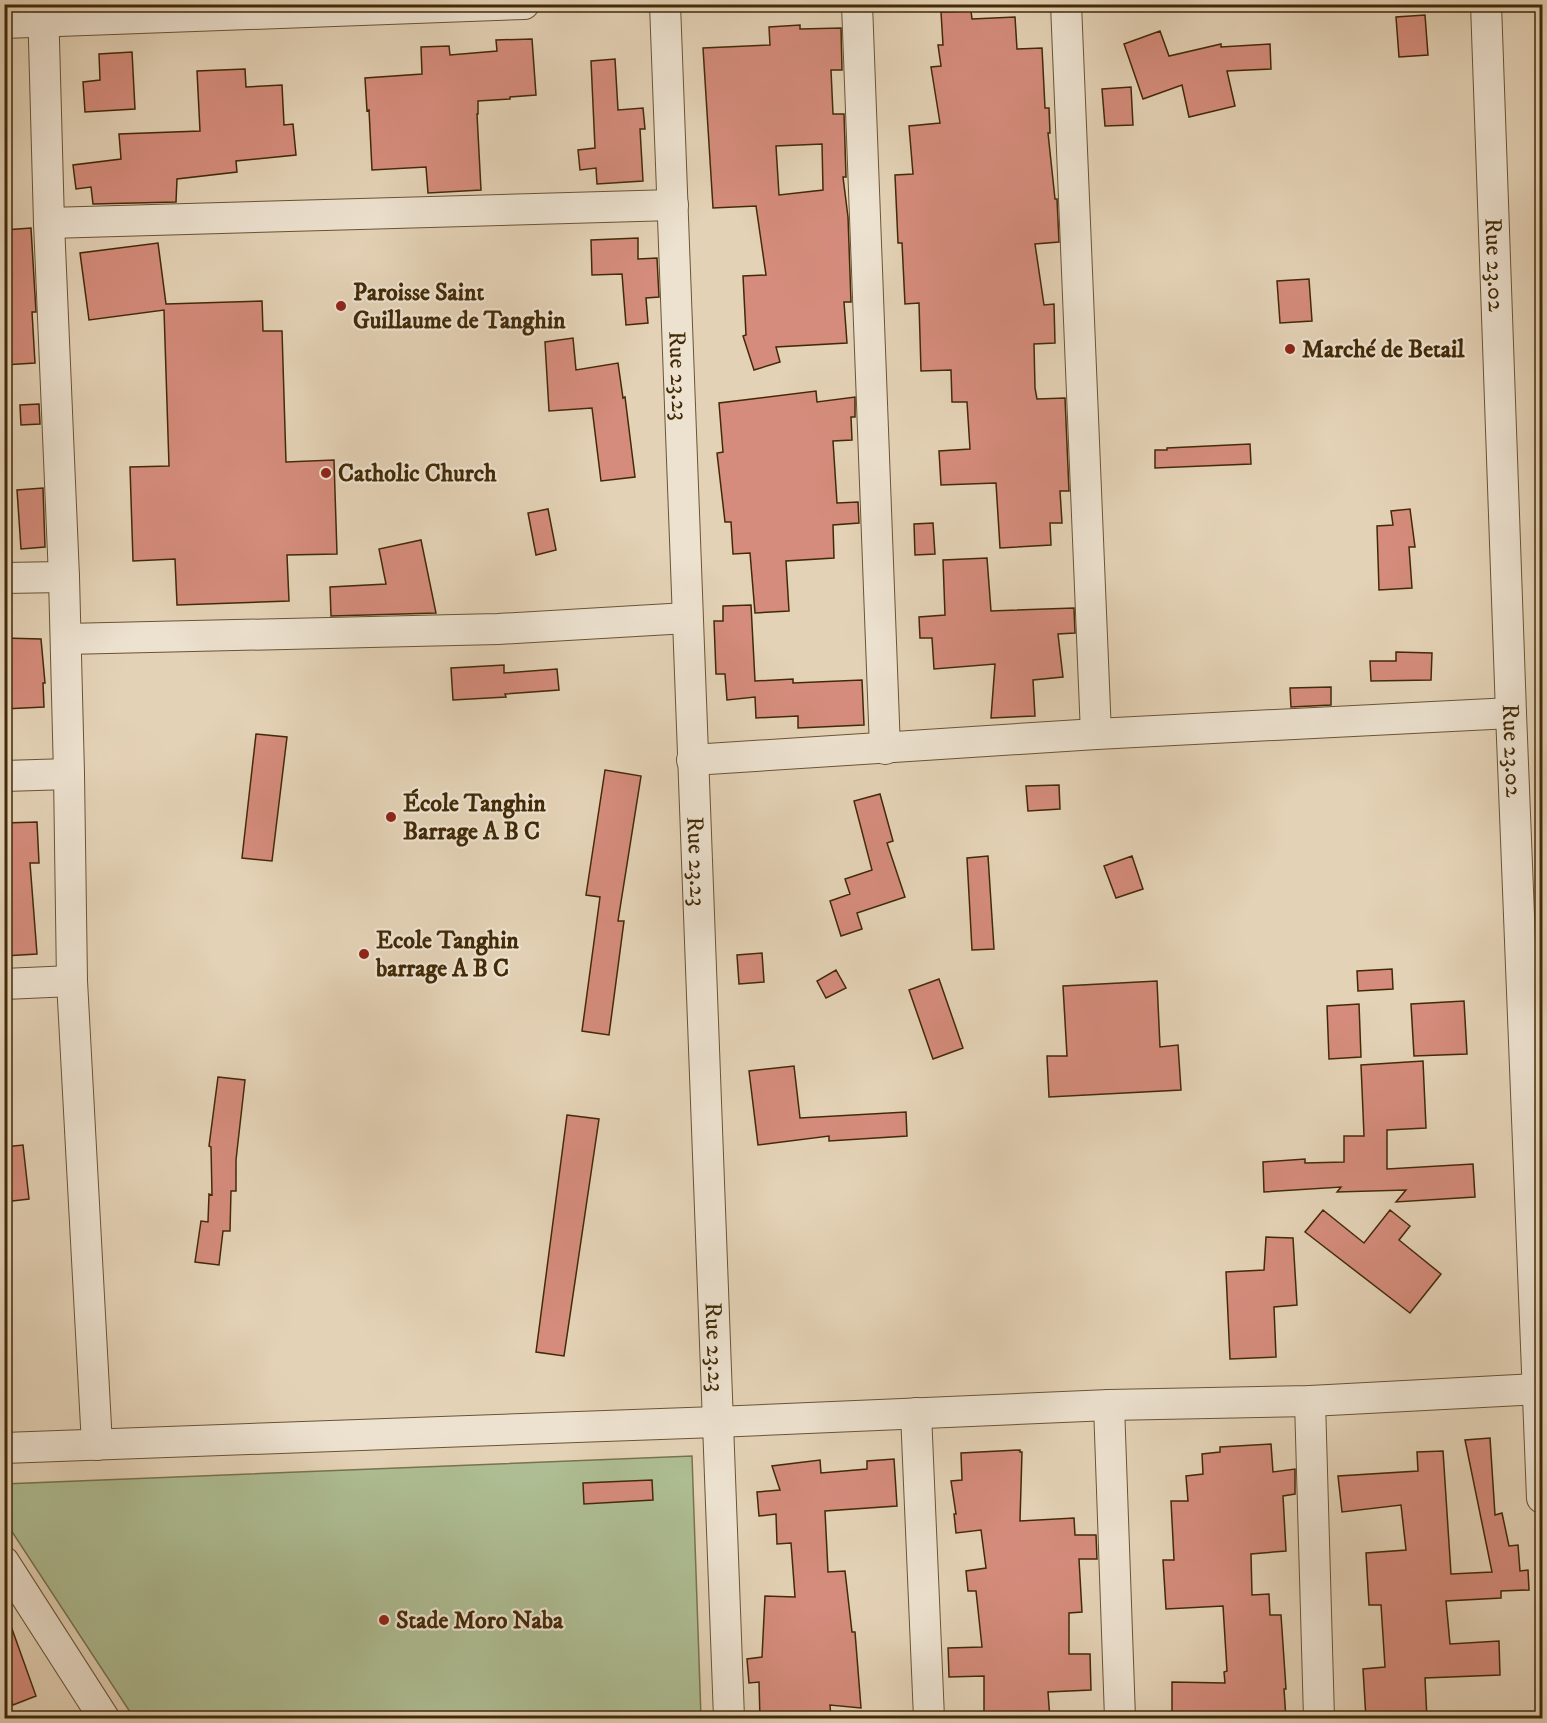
<svg xmlns="http://www.w3.org/2000/svg" width="1547" height="1723" viewBox="0 0 1547 1723" font-family="'IM FELL DW Pica',serif">
	<style>
		.green { fill: #aebd93; stroke: #78744d; stroke-width: 1.5 }
		.building { fill: #d58c7c; stroke: #422a07; stroke-width: 1.5; fill-rule: evenodd }
		.lines { fill: none; stroke-linecap: round; stroke-linejoin: round }
		.minor-casing { stroke: #6a5433; stroke-width: 32 }
		.minor { stroke: #ede2d0; stroke-width: 30 }
		.poi-dot { fill: #8f2418; stroke: #ede2d0; stroke-width: 2 }
		.labels { text-anchor: middle; stroke-width: 4.5; stroke-linejoin: round; paint-order: stroke }
		.street-label { font-size: 24px; fill: #422a07; stroke: #ede2d0 }
		.poi-label { font-size: 24px; font-weight: bold; fill: #422a07; stroke: #ede2d0; text-anchor: start }
	</style>
	<rect width="100%" height="100%" fill="#e4d2b6"/>
	<filter id="stains"><feTurbulence type="fractalNoise" baseFrequency=".00333" numOctaves="4"/><feColorMatrix values="0 0 0 0 .2 0 0 0 0 .09 0 0 0 0 .02 0 0 0 .5 -.17"/></filter>
	<radialGradient id="worn" r=".72"><stop offset=".6" stop-color="#630" stop-opacity="0"/><stop offset="1" stop-color="#630" stop-opacity=".3"/></radialGradient>
	<path class="green" d="M 692,1456 L 701,1718 L 134,1718 L 5,1521 L 4,1484 Z"/>
	<path class="building" d="M 971,11 L 972,19 L 1015,17 L 1017,49 L 1042,48 L 1045,108 L 1049,108 L 1050,133 L 1048,133 L 1055,199 L 1057,199 L 1059,242 L 1035,244 L 1044,305 L 1054,304 L 1055,343 L 1034,344 L 1035,388 L 1037,399 L 1065,398 L 1069,491 L 1060,491 L 1062,523 L 1050,523 L 1051,545 L 1000,548 L 996,483 L 941,485 L 939,451 L 970,449 L 967,402 L 952,402 L 951,370 L 921,371 L 919,303 L 905,304 L 902,243 L 898,243 L 895,175 L 913,174 L 909,126 L 940,123 L 931,67 L 941,66 L 938,45 L 943,45 L 941,12 Z
		M 1425,15 L 1428,55 L 1399,57 L 1396,17 Z
		M 800,25 L 800,29 L 841,28 L 842,70 L 831,70 L 833,114 L 844,114 L 846,177 L 843,177 L 848,217 L 851,302 L 844,302 L 847,343 L 776,347 L 780,362 L 754,370 L 743,336 L 746,335 L 743,276 L 766,275 L 756,206 L 713,208 L 703,48 L 770,45 L 769,27 ZM 822,144 L 823,190 L 779,195 L 776,146 Z
		M 1160,31 L 1169,56 L 1221,44 L 1221,47 L 1270,44 L 1271,69 L 1227,71 L 1235,106 L 1189,117 L 1182,85 L 1143,99 L 1124,44 Z
		M 532,39 L 536,95 L 510,97 L 510,99 L 478,101 L 478,114 L 477,114 L 481,190 L 428,193 L 426,167 L 372,170 L 369,110 L 367,111 L 365,78 L 422,74 L 421,47 L 449,46 L 450,55 L 497,51 L 496,40 Z
		M 132,52 L 135,109 L 85,112 L 83,82 L 100,80 L 99,54 Z
		M 615,59 L 618,110 L 643,108 L 645,129 L 640,129 L 643,181 L 597,184 L 596,168 L 580,170 L 578,150 L 595,148 L 591,61 Z
		M 245,69 L 246,87 L 282,85 L 284,125 L 293,124 L 296,155 L 236,161 L 237,172 L 177,179 L 176,202 L 93,204 L 91,187 L 76,189 L 73,165 L 121,159 L 119,134 L 200,131 L 197,71 Z
		M 1131,87 L 1133,125 L 1105,126 L 1102,89 Z
		M 31,228 L 36,312 L 32,312 L 35,363 L 4,365 L 4,230 Z
		M 638,238 L 638,259 L 657,258 L 659,297 L 646,298 L 648,323 L 626,325 L 622,274 L 592,275 L 591,240 Z
		M 158,243 L 166,304 L 262,301 L 263,331 L 282,331 L 286,462 L 334,460 L 337,554 L 287,555 L 289,601 L 177,605 L 175,559 L 133,561 L 130,467 L 169,466 L 164,310 L 89,320 L 80,253 Z
		M 1309,279 L 1312,321 L 1280,323 L 1277,281 Z
		M 573,338 L 576,370 L 618,363 L 623,398 L 625,397 L 635,477 L 601,481 L 592,408 L 549,411 L 545,342 Z
		M 816,391 L 817,402 L 855,397 L 855,417 L 851,417 L 852,440 L 833,441 L 837,503 L 858,502 L 859,523 L 833,525 L 834,558 L 786,561 L 789,611 L 755,613 L 750,553 L 733,554 L 731,522 L 725,522 L 717,453 L 723,452 L 719,403 Z
		M 39,404 L 40,424 L 21,425 L 20,405 Z
		M 1250,444 L 1251,464 L 1155,468 L 1155,450 L 1167,450 L 1167,448 Z
		M 43,488 L 45,547 L 21,549 L 17,490 Z
		M 548,509 L 556,550 L 536,555 L 528,513 Z
		M 1410,509 L 1415,547 L 1409,547 L 1412,588 L 1379,590 L 1377,526 L 1393,525 L 1391,511 Z
		M 933,523 L 935,554 L 915,555 L 914,524 Z
		M 421,540 L 436,613 L 331,616 L 330,587 L 386,584 L 379,549 Z
		M 987,558 L 991,611 L 1074,608 L 1075,633 L 1058,634 L 1063,677 L 1033,680 L 1035,716 L 991,718 L 995,664 L 934,669 L 932,638 L 920,638 L 919,617 L 945,615 L 943,560 Z
		M 751,605 L 755,681 L 793,679 L 793,683 L 862,680 L 864,725 L 798,728 L 798,716 L 756,718 L 755,697 L 727,700 L 725,674 L 716,674 L 714,621 L 723,621 L 723,606 Z
		M 4,638 L 41,639 L 45,683 L 43,683 L 44,707 L 4,709 Z
		M 1396,652 L 1432,653 L 1431,680 L 1371,681 L 1370,661 L 1396,661 Z
		M 504,665 L 504,673 L 557,669 L 559,690 L 505,694 L 506,697 L 453,700 L 451,668 Z
		M 1331,687 L 1331,705 L 1291,707 L 1290,688 Z
		M 256,734 L 287,737 L 272,861 L 242,858 Z
		M 605,770 L 641,776 L 618,921 L 624,921 L 609,1035 L 582,1031 L 600,897 L 586,895 Z
		M 1059,785 L 1060,809 L 1028,811 L 1026,786 Z
		M 880,794 L 893,841 L 887,843 L 905,897 L 857,913 L 862,929 L 841,936 L 830,901 L 850,894 L 845,879 L 872,870 L 854,801 Z
		M 37,822 L 39,863 L 30,863 L 37,954 L 4,956 L 4,823 Z
		M 988,856 L 994,949 L 972,950 L 967,858 Z
		M 1132,856 L 1143,889 L 1116,898 L 1104,866 Z
		M 762,953 L 764,982 L 739,984 L 737,955 Z
		M 1392,969 L 1393,989 L 1358,991 L 1357,971 Z
		M 836,970 L 846,988 L 826,998 L 817,981 Z
		M 939,979 L 963,1048 L 933,1059 L 909,990 Z
		M 1157,981 L 1160,1047 L 1178,1045 L 1181,1090 L 1049,1097 L 1047,1056 L 1067,1056 L 1063,986 Z
		M 1464,1001 L 1467,1054 L 1414,1056 L 1411,1004 Z
		M 1359,1004 L 1361,1057 L 1329,1059 L 1327,1006 Z
		M 1423,1061 L 1426,1128 L 1387,1130 L 1387,1169 L 1473,1164 L 1475,1197 L 1396,1202 L 1406,1190 L 1337,1192 L 1341,1187 L 1264,1192 L 1263,1162 L 1305,1159 L 1305,1163 L 1344,1162 L 1344,1136 L 1364,1136 L 1361,1065 Z
		M 794,1066 L 800,1118 L 906,1112 L 907,1136 L 829,1141 L 829,1136 L 758,1145 L 749,1071 Z
		M 218,1077 L 245,1080 L 236,1160 L 236,1191 L 231,1191 L 230,1231 L 223,1231 L 219,1265 L 195,1262 L 201,1221 L 208,1222 L 209,1194 L 212,1195 L 211,1147 L 209,1146 Z
		M 567,1115 L 599,1119 L 564,1356 L 536,1352 Z
		M 23,1145 L 29,1199 L 4,1202 L 4,1147 Z
		M 1323,1210 L 1364,1243 L 1390,1210 L 1410,1226 L 1399,1240 L 1441,1274 L 1410,1313 L 1305,1232 Z
		M 1266,1237 L 1293,1238 L 1297,1305 L 1274,1307 L 1276,1357 L 1230,1359 L 1226,1272 L 1264,1270 Z
		M 1490,1438 L 1495,1515 L 1502,1513 L 1509,1546 L 1518,1545 L 1520,1571 L 1528,1570 L 1529,1590 L 1501,1591 L 1501,1598 L 1446,1601 L 1450,1644 L 1499,1641 L 1500,1675 L 1425,1678 L 1427,1719 L 1366,1719 L 1363,1669 L 1385,1667 L 1381,1605 L 1369,1605 L 1366,1553 L 1406,1550 L 1401,1505 L 1342,1512 L 1338,1476 L 1418,1471 L 1417,1452 L 1443,1451 L 1451,1574 L 1492,1572 L 1465,1440 Z
		M 1271,1444 L 1273,1472 L 1295,1469 L 1295,1494 L 1283,1496 L 1286,1551 L 1251,1554 L 1252,1595 L 1269,1594 L 1270,1615 L 1281,1615 L 1286,1689 L 1284,1689 L 1286,1719 L 1172,1716 L 1172,1682 L 1225,1683 L 1224,1672 L 1227,1671 L 1223,1606 L 1166,1609 L 1163,1560 L 1174,1560 L 1171,1501 L 1188,1501 L 1186,1476 L 1203,1474 L 1202,1454 L 1220,1452 L 1220,1447 Z
		M 1020,1450 L 1020,1452 L 1022,1452 L 1020,1521 L 1074,1518 L 1075,1535 L 1096,1535 L 1097,1559 L 1079,1559 L 1082,1612 L 1069,1613 L 1069,1654 L 1090,1654 L 1091,1690 L 1048,1692 L 1050,1719 L 1018,1719 L 1018,1716 L 984,1716 L 984,1676 L 949,1677 L 948,1648 L 982,1647 L 976,1591 L 968,1591 L 966,1571 L 986,1568 L 981,1530 L 956,1533 L 954,1514 L 956,1514 L 951,1481 L 962,1480 L 961,1453 Z
		M 894,1459 L 897,1506 L 825,1511 L 828,1572 L 845,1571 L 852,1632 L 855,1632 L 861,1708 L 830,1705 L 831,1719 L 760,1719 L 759,1682 L 749,1683 L 747,1659 L 762,1657 L 765,1596 L 795,1597 L 791,1543 L 777,1544 L 776,1514 L 759,1516 L 757,1492 L 780,1490 L 772,1466 L 820,1460 L 821,1473 L 867,1469 L 867,1461 Z
		M 652,1480 L 653,1500 L 584,1504 L 583,1483 Z
		M 7,1615 L 36,1696 L 13,1705 L 4,1682 L 4,1616 Z"/>
	<g class="lines">
		<defs>
			<g id="minor">
				<path d="M 43,4 L 49,223 L 64,577 L 69,774 L 72,981 L 97,1445"/>
				<path id="s1" d="M 665,4 L 729,1718"/>
				<path d="M 857,4 L 885,749"/>
				<path d="M 1066,4 L 1096,734"/>
				<path id="s2" d="M 1486,4 L 1511,713 L 1542,1498"/>
				<path d="M 4,23 L 524,4"/>
				<path d="M 49,223 L 673,205"/>
				<path d="M 4,578 L 64,577"/>
				<path d="M 66,639 L 498,629 L 687,618"/>
				<path d="M 692,760 L 1096,734 L 1511,713"/>
				<path d="M 4,776 L 69,774"/>
				<path d="M 4,984 L 72,981"/>
				<path d="M 1310,1401 L 1319,1718"/>
				<path d="M 1109,1405 L 1120,1718"/>
				<path d="M 916,1413 L 929,1718"/>
				<path d="M 4,1448 L 716,1422 L 1109,1405 L 1310,1401 L 1538,1389"/>
				<path d="M 4,1562 L 104,1718"/>
			</g>
		</defs>
		<use href="#minor" class="minor-casing"/>
		<use href="#minor" class="minor"/>
	</g>
	<g class="poi-dot">
		<circle cx="341" cy="306" r="6"/>
		<circle cx="1290" cy="349" r="6"/>
		<circle cx="326" cy="473" r="6"/>
		<circle cx="391" cy="817" r="6"/>
		<circle cx="364" cy="954" r="6"/>
		<circle cx="384" cy="1620" r="6"/>
	</g>
	<g class="labels">
		<g class="street-label">
			<text dy="8" stroke="none"><textPath href="#s2" startOffset="261">Rue 23.02</textPath></text>
			<text dy="8" stroke="none"><textPath href="#s1" startOffset="372">Rue 23.23</textPath></text>
			<text dy="8" stroke="none"><textPath href="#s2" startOffset="747">Rue 23.02</textPath></text>
			<text dy="8" stroke="none"><textPath href="#s1" startOffset="858">Rue 23.23</textPath></text>
			<text dy="8" stroke="none"><textPath href="#s1" startOffset="1344">Rue 23.23</textPath></text>
		</g>
		<g class="poi-label">
			<text x="353" y="300">Paroisse Saint<tspan x="353" dy="28">Guillaume de Tanghin</tspan></text>
			<text x="1302" y="357">Marché de Betail</text>
			<text x="338" y="481">Catholic Church</text>
			<text x="403" y="811">École Tanghin<tspan x="403" dy="28">Barrage A B C</tspan></text>
			<text x="376" y="948">Ecole Tanghin<tspan x="376" dy="28">barrage A B C</tspan></text>
			<text x="396" y="1628">Stade Moro Naba</text>
		</g>
	</g>
	<rect width="1547" height="1723" fill="none" stroke="#e4d2b6" stroke-width="24"/>
	<rect x="6" y="6" width="1535" height="1711" fill="none" stroke="#422a07" stroke-width="3"/>
	<rect x="12" y="12" width="1523" height="1699" fill="none" stroke="#422a07" stroke-width="1.5"/>
	<rect width="100%" height="100%" filter="url(#stains)"/>
	<rect width="100%" height="100%" fill="url(#worn)"/>
</svg>
